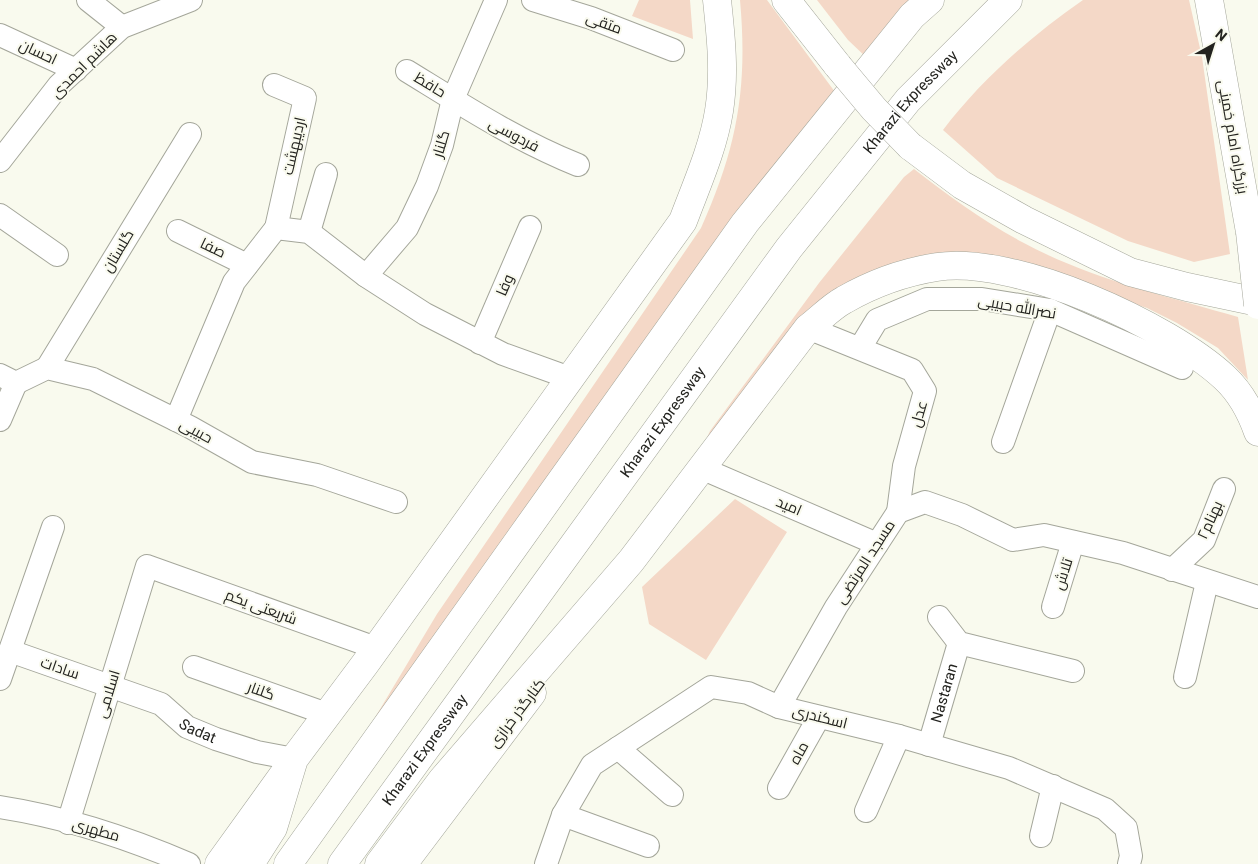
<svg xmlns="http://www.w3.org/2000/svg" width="1258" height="864" viewBox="0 0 1258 864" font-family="Roboto,Cairo,sans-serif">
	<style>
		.green { fill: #f4d8c7 }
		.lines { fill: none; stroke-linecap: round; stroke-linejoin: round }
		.minor-casing { stroke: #a4a69a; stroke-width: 24 }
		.primary-casing { stroke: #a4a69a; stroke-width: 29 }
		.trunk-casing { stroke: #a4a69a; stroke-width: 29 }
		.minor { stroke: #fff; stroke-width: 22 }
		.primary { stroke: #fff; stroke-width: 28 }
		.trunk { stroke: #fff; stroke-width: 28 }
		.trunk-bridge-casing { stroke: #a4a69a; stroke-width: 29; stroke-linecap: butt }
		.trunk-bridge { stroke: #fff; stroke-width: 28 }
		.labels { text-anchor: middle; stroke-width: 4; stroke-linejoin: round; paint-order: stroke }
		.street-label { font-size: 15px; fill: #23231f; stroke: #f9faee }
	</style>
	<rect width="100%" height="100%" fill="#f9faee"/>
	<path class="green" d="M 639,0 L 690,0 L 693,39 L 632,16 Z
		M 740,0 L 767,0 L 835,92 L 343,771 L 437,614 L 701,228 C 737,148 748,88 740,0 Z
		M 817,0 L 921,0 L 868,59 L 848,40 Z
		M 1083,0 L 1189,0 L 1202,57 L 1230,254 L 1194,262 L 1128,241 L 997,178 L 943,130 C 981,80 1031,36 1083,0 Z
		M 914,169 C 949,196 983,221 1022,242 C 1088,278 1166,296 1238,317 L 1248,380 L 1218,348 L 1177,323 L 1147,308 L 988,256 L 943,253 L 904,262 L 875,274 L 697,460 L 710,431 L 819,283 L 904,177 Z
		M 735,499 L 787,532 L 706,660 L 649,624 L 642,587 Z"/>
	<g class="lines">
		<defs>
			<g id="minor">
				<path d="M 88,0 L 122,27"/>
				<path d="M 533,0 L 591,18 L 673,50"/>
				<path d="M 0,35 L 76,70"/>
				<path d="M 407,71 C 464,106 516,140 578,165"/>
				<path d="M 274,85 L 305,98 L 276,228"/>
				<path d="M 0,161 L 59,85 L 122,27 L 191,0"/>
				<path d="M 0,215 L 57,255"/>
				<path d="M 178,231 L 247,265"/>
				<path d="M 309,232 L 326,174"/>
				<path d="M 366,276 L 407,228 L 427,186 L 442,145 L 453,99 L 496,0"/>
				<path d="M 808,328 L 912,370 L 925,391 L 904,466 L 898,512"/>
				<path d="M 480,343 L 530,227"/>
				<path d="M 860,348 L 877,320 L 927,299 L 982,299 L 1050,310 L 1182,368"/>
				<path d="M 47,368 L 190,134"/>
				<path d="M 0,375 L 16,383 L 47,368 L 93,379 L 190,427 L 252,462 L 317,475 L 396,502"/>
				<path d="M 0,420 L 16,383"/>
				<path d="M 176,420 L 234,282 L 276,228 L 309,232 L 366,276 L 425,314 L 503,354 L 570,378"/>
				<path d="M 1003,442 L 1050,310"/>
				<path d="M 701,468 L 877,544"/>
				<path d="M 1172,570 L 1204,540 L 1224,489"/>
				<path d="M 1053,607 L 1073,542"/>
				<path d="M 939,617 L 959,643 L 1073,671"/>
				<path id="s1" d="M 10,651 L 161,704 L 187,727 L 216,739 L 257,752 L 294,759"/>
				<path d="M 194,667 L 327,714"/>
				<path d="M 1185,677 L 1207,582"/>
				<path d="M 0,679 L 53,527"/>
				<path d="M 779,707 L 836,607 L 898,512 L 925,502 L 962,515 L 1013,540 L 1044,535 L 1123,553 L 1258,597"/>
				<path id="s2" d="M 929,745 L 959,643"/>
				<path d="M 618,748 L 672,795"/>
				<path d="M 779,788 L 819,717"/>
				<path d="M 0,807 C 65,817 129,838 189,864"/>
				<path d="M 866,811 L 899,736"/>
				<path d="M 563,815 L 648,846"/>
				<path d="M 68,823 L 147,566 L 376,648"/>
				<path d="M 1041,836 L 1053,786"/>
				<path d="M 546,864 L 563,815 L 592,765 L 711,687 L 748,693 L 779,707 L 899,736 L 1009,768 L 1105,809 L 1126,828 L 1131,856 L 1129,864"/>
			</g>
			<path id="primary" d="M 219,864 L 291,764
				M 403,864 L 532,693"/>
			<g id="trunk">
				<path d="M 786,0 L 838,66"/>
				<path d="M 1209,0 L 1250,232"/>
				<path d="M 910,146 L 962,185 L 1024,220 L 1130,272 L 1187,287 L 1258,302"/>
				<path d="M 250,864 L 273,828 L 294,759 L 365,664 L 683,221 C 696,186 713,149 719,111 C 725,74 721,37 717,0"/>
				<path d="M 288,864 L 745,223 L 912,16 L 930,0"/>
				<path id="s3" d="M 342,864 L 789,248 L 908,100 L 1008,0"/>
				<path d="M 379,864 L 442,780 L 631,561 L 808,328 C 820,319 831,307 844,300 C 872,284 905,272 937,267 C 1015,255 1168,325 1225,378 C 1240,392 1251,412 1258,432"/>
			</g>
		</defs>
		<use href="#minor" class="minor-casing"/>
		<use href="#primary" class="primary-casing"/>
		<use href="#trunk" class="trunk-casing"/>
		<use href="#minor" class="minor"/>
		<use href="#primary" class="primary"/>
		<use href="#trunk" class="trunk"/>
		<defs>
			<path id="trunk-bridge" d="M 838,66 L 874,109 L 910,146
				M 1250,232 L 1258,305"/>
		</defs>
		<use href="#trunk-bridge" class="trunk-bridge-casing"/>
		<use href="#trunk-bridge" class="trunk-bridge"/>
	</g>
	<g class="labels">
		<g class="street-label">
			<text transform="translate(604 23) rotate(20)" y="5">متقی</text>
			<text transform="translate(38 52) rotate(25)" y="5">احسان</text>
			<text transform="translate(84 65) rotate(-45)" y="5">هاشم احمدی</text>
			<text transform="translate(430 85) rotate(31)" y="5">حافظ</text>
			<text dy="5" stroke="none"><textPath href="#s3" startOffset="951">Kharazi Expressway</textPath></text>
			<text transform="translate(514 135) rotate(28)" y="5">فردوسی</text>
			<text transform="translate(1233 137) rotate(80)" y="5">بزرگراه امام خمینی</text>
			<text transform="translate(441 144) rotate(-73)" y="5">گلنار</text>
			<text transform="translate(294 146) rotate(-77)" y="5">اردیبهشت</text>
			<text transform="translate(213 248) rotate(26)" y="5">صفا</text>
			<text transform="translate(118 251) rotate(-59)" y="5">گلستان</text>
			<text transform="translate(505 285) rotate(-67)" y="5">وفا</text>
			<text transform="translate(1017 307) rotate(10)" y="5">نصرالله حبیبی</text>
			<text transform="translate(919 414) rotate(-74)" y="5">عدل</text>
			<text dy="5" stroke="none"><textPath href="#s3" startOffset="546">Kharazi Expressway</textPath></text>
			<text transform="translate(196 431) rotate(28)" y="5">حبیبی</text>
			<text transform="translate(789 506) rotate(23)" y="5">امید</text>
			<text transform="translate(1210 520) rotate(-65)" y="5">بهنام۲</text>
			<text transform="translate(865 562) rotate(-57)" y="5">مسجد المرتضی</text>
			<text transform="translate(1063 574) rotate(-72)" y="5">تلاش</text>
			<text transform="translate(261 607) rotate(20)" y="5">شریعتی یکم</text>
			<text transform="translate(60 668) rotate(19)" y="5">سادات</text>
			<text transform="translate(261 691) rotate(20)" y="5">گلنار</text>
			<text transform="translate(108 694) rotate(-73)" y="5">اسلامی</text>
			<text dy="5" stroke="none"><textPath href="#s2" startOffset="54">Nastaran</textPath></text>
			<text transform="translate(517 713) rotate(-53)" y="5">کنارگذر خرازی</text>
			<text transform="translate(820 717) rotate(14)" y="5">اسکندری</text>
			<text dy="5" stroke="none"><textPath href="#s1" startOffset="206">Sadat</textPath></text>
			<text dy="5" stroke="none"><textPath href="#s3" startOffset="141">Kharazi Expressway</textPath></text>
			<text transform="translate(799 753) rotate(-61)" y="5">ماه</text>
			<text transform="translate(96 830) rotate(16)" y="5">مطهری</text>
		</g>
	</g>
	<g transform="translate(1213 45) rotate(39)" stroke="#f9faee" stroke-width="4" paint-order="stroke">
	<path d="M0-4L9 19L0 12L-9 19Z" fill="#23231f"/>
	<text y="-8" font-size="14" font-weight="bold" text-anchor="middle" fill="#23231f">N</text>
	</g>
</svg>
